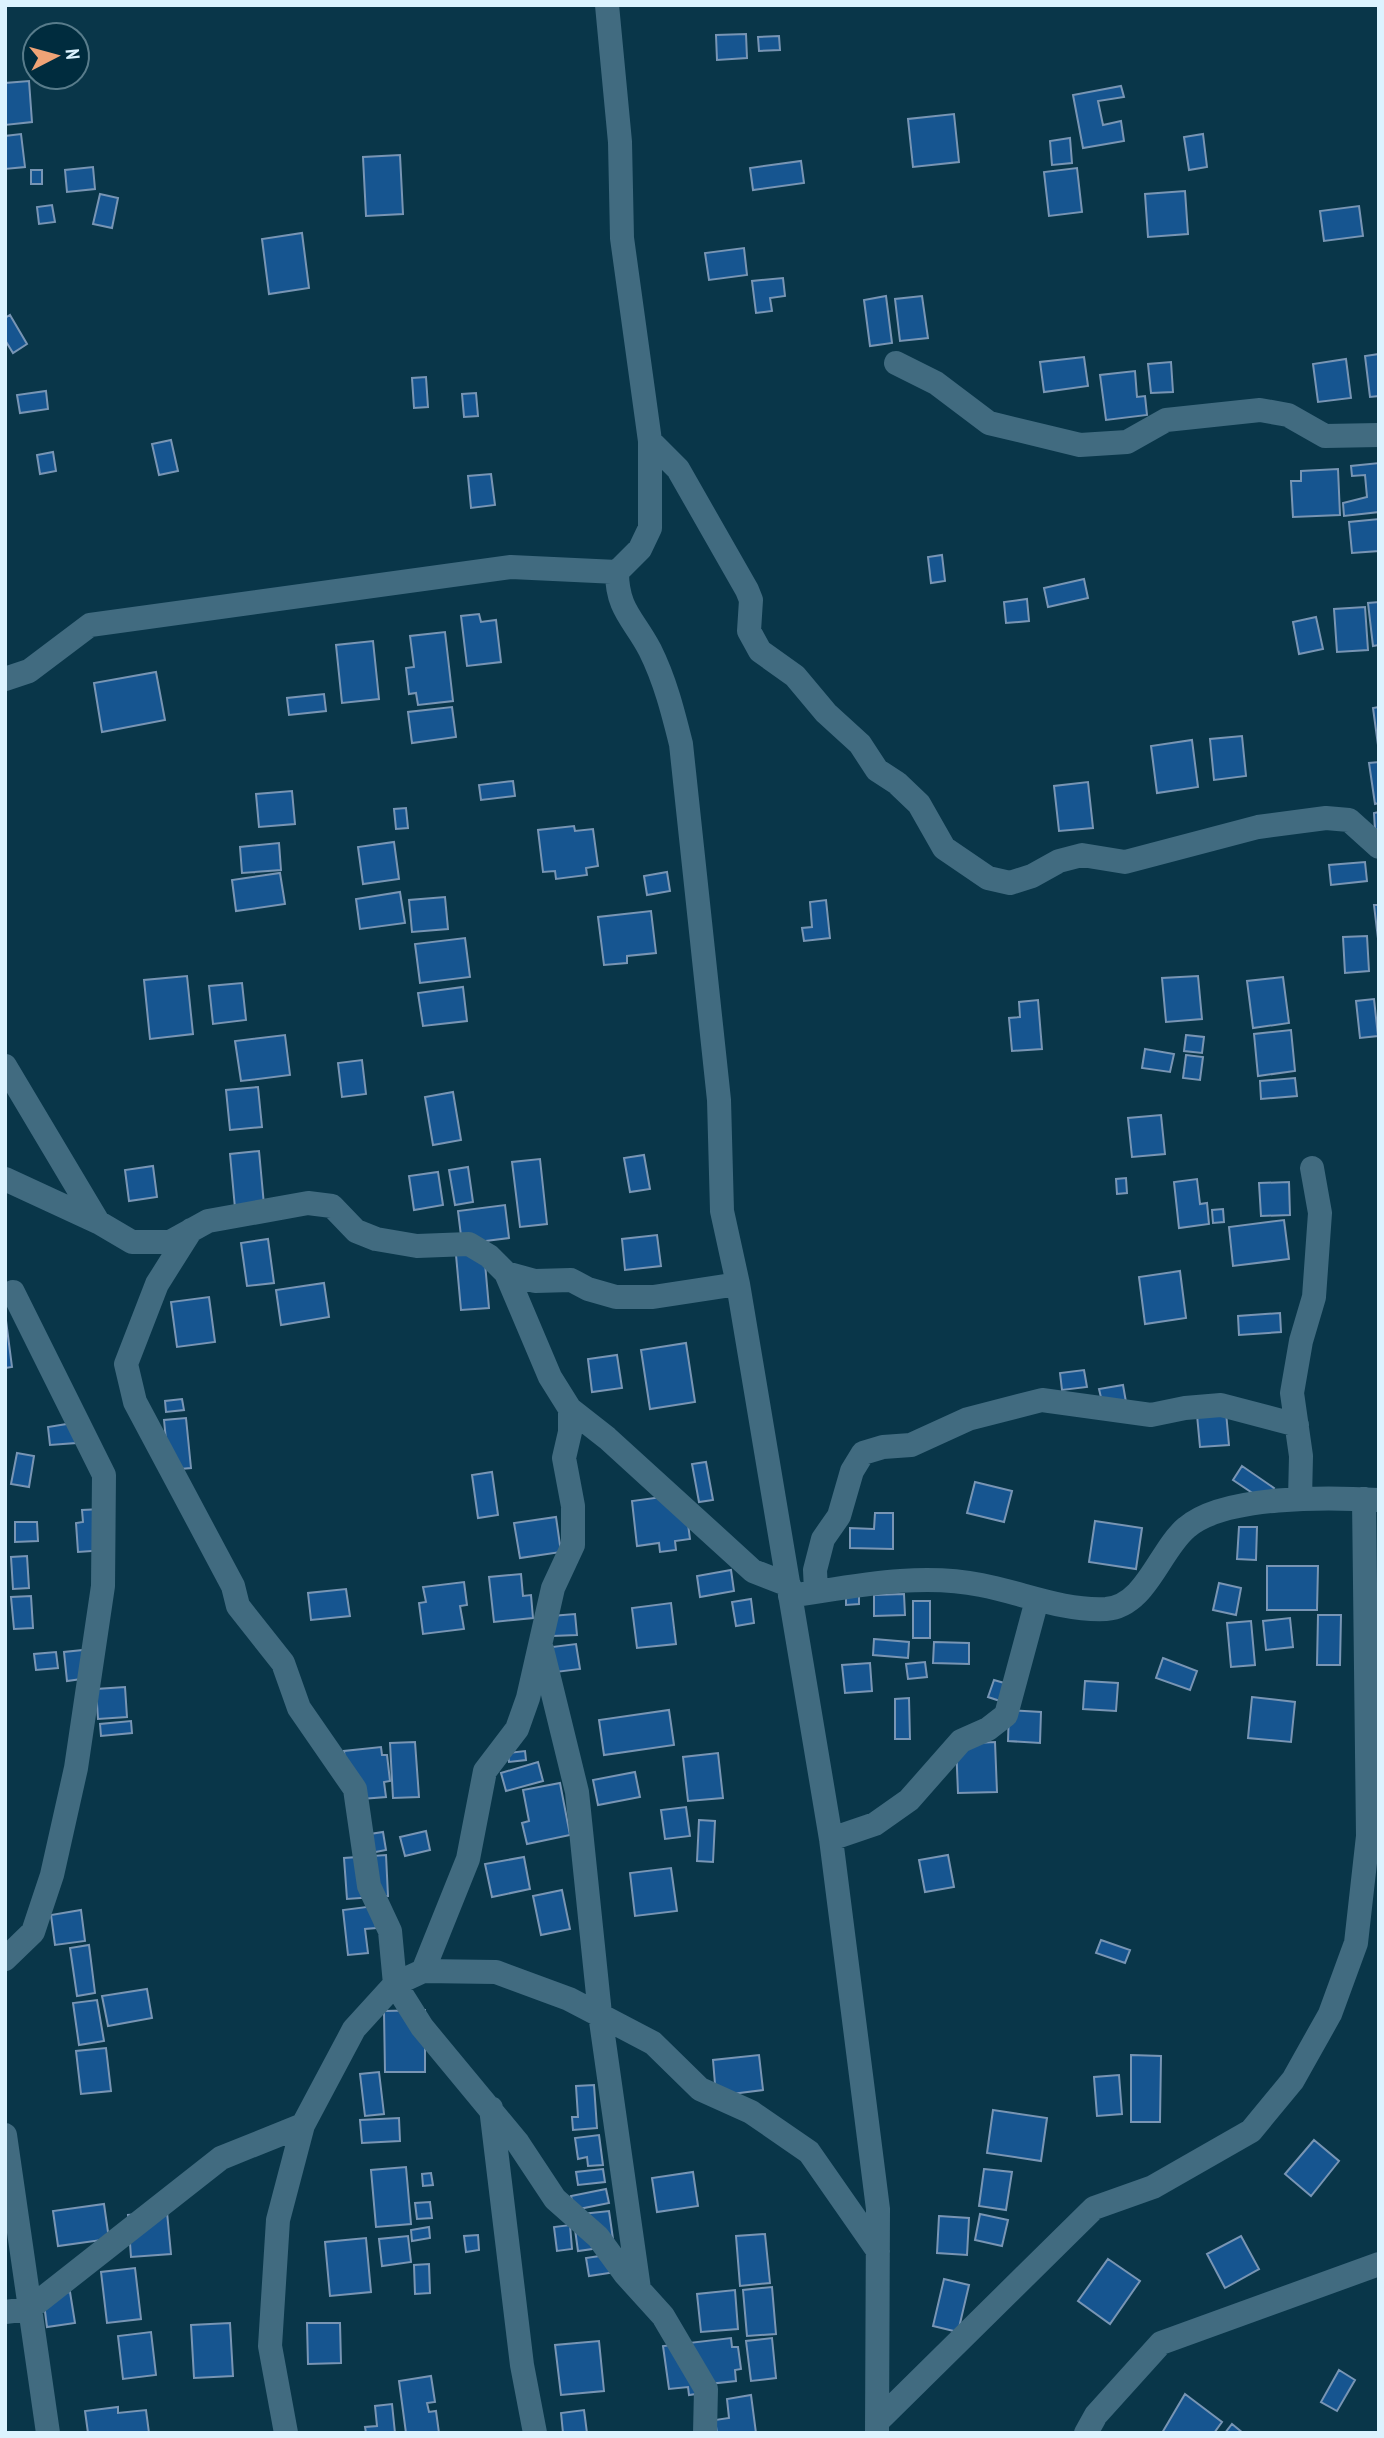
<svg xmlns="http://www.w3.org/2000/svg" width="1384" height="2438" viewBox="0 0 1384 2438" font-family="'PT Sans Narrow',sans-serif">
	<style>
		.building { fill: #165590; stroke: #7895b4; stroke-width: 2 }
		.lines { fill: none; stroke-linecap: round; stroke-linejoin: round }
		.minor { stroke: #416b80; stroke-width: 24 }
	</style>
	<rect width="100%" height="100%" fill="#093649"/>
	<path class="building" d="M 746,34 L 747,58 L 717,60 L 716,35 Z
		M 779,36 L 780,50 L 759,51 L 758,37 Z
		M 29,81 L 32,122 L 5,125 L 5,83 Z
		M 1121,86 L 1124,97 L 1098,101 L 1103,125 L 1121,121 L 1124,141 L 1083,148 L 1073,95 Z
		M 954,114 L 959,162 L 913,167 L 908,119 Z
		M 21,134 L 25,167 L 5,169 L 5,136 Z
		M 1203,134 L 1207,167 L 1189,170 L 1184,137 Z
		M 1070,138 L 1072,163 L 1052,165 L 1050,141 Z
		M 400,155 L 403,214 L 366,216 L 363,157 Z
		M 801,161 L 804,183 L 753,190 L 750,168 Z
		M 93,167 L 95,189 L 67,192 L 65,170 Z
		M 1077,168 L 1082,212 L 1049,216 L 1044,172 Z
		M 31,170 L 42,170 L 42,184 L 31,184 Z
		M 1185,191 L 1188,234 L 1148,237 L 1145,194 Z
		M 100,194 L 118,198 L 112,228 L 93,224 Z
		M 52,205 L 55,222 L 39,224 L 37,207 Z
		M 1359,206 L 1363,236 L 1324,241 L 1320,211 Z
		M 302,233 L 309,288 L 269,294 L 262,239 Z
		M 744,248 L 747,275 L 709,280 L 705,253 Z
		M 783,278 L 785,296 L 770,298 L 772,311 L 756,313 L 752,281 Z
		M 886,296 L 892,343 L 870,346 L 864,300 Z
		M 922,296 L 928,338 L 900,341 L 895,299 Z
		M 10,315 L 27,344 L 13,353 L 5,340 L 5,318 Z
		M 1379,354 L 1379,396 L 1370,397 L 1365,356 Z
		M 1084,357 L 1088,386 L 1044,392 L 1040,362 Z
		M 1346,359 L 1351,398 L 1318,402 L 1313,364 Z
		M 1171,362 L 1173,392 L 1151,393 L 1148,364 Z
		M 1135,371 L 1137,397 L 1145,396 L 1147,415 L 1106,420 L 1100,375 Z
		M 426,377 L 428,407 L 414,408 L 412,378 Z
		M 46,391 L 48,409 L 20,413 L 17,395 Z
		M 476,393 L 478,416 L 464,417 L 462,394 Z
		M 171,440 L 178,471 L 159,475 L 152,444 Z
		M 53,452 L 56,471 L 40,474 L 37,455 Z
		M 1379,463 L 1379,512 L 1344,516 L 1343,503 L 1367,497 L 1365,475 L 1352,476 L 1351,466 Z
		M 1338,469 L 1340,515 L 1293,517 L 1291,481 L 1301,481 L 1301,471 Z
		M 491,474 L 495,505 L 471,508 L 468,476 Z
		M 1379,519 L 1379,551 L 1352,553 L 1349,522 Z
		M 942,555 L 945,581 L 931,583 L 928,557 Z
		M 1084,579 L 1088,598 L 1048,607 L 1044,588 Z
		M 1027,599 L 1029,621 L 1006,623 L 1004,602 Z
		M 1379,602 L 1379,645 L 1373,646 L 1368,603 Z
		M 1365,607 L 1368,650 L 1337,652 L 1334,609 Z
		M 479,614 L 481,622 L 496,620 L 501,662 L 467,666 L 461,616 Z
		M 1316,617 L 1323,649 L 1299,654 L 1293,622 Z
		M 445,632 L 453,701 L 418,705 L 416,693 L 409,694 L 406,668 L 414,667 L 410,636 Z
		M 373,641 L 379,699 L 342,703 L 336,645 Z
		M 156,672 L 165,720 L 102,732 L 94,683 Z
		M 324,694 L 326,711 L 289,715 L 287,698 Z
		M 452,707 L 456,737 L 412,743 L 408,712 Z
		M 1379,707 L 1379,745 L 1378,745 L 1373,708 Z
		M 1242,736 L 1246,776 L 1214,780 L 1210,739 Z
		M 1192,740 L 1198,787 L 1157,793 L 1151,746 Z
		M 1379,762 L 1379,803 L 1375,804 L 1369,763 Z
		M 513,781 L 515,796 L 481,800 L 479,785 Z
		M 1088,782 L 1093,828 L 1059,831 L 1054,786 Z
		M 292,791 L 295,824 L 259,827 L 256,794 Z
		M 406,808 L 408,828 L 396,829 L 394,809 Z
		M 1379,812 L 1379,829 L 1375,830 L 1374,813 Z
		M 574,826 L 575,831 L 593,829 L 598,866 L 586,868 L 587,875 L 556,879 L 555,871 L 543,872 L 538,830 Z
		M 394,842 L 399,879 L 363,884 L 358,847 Z
		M 279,843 L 281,870 L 242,873 L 240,847 Z
		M 1365,862 L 1367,881 L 1331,885 L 1329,865 Z
		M 667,872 L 670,891 L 647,895 L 644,876 Z
		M 280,873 L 285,904 L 236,911 L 232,880 Z
		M 400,892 L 405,923 L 360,929 L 356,899 Z
		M 445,897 L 448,929 L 412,932 L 409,900 Z
		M 826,900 L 830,938 L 804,941 L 802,928 L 812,927 L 810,902 Z
		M 1374,905 L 1379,905 L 1379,947 Z
		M 651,911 L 656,953 L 627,956 L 627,963 L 604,965 L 598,917 Z
		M 1367,936 L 1369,971 L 1345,973 L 1343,937 Z
		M 465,938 L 470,977 L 420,983 L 415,944 Z
		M 187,976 L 193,1034 L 150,1039 L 144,980 Z
		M 1198,976 L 1202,1019 L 1166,1022 L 1162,978 Z
		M 1283,977 L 1289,1023 L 1253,1028 L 1247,981 Z
		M 242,983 L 246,1020 L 213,1024 L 209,986 Z
		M 463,987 L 467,1021 L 423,1026 L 418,993 Z
		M 1374,999 L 1378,1036 L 1360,1038 L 1356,1001 Z
		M 1038,1000 L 1042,1049 L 1012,1051 L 1009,1018 L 1020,1017 L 1019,1002 Z
		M 1291,1030 L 1295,1071 L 1258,1076 L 1254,1034 Z
		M 285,1035 L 290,1075 L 241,1081 L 235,1041 Z
		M 1186,1035 L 1204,1037 L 1202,1053 L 1184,1051 Z
		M 1145,1049 L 1174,1054 L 1170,1072 L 1142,1068 Z
		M 1186,1055 L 1203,1057 L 1200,1080 L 1183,1078 Z
		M 362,1060 L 366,1094 L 342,1097 L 338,1063 Z
		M 1295,1078 L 1297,1096 L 1261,1099 L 1260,1081 Z
		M 258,1087 L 262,1127 L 230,1130 L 226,1090 Z
		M 453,1092 L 461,1140 L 433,1145 L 425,1097 Z
		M 1161,1115 L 1165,1154 L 1132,1157 L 1128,1118 Z
		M 259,1151 L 264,1205 L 235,1208 L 230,1154 Z
		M 644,1155 L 650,1189 L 630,1192 L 624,1158 Z
		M 540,1159 L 547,1224 L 520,1227 L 512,1162 Z
		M 153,1166 L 157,1197 L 129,1201 L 125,1170 Z
		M 468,1167 L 473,1202 L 455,1205 L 449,1170 Z
		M 438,1172 L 443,1205 L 414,1210 L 409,1176 Z
		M 1126,1178 L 1127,1193 L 1117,1194 L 1116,1179 Z
		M 1197,1179 L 1200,1204 L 1207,1203 L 1209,1224 L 1179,1228 L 1174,1182 Z
		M 1289,1182 L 1290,1215 L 1261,1216 L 1259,1183 Z
		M 505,1205 L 509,1238 L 462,1244 L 458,1211 Z
		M 1223,1209 L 1224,1222 L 1213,1223 L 1212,1210 Z
		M 1284,1220 L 1289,1259 L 1233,1266 L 1229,1227 Z
		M 657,1235 L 661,1266 L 625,1270 L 622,1239 Z
		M 268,1239 L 274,1283 L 247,1286 L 241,1243 Z
		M 484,1252 L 489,1308 L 461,1310 L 456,1255 Z
		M 1180,1271 L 1186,1318 L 1145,1324 L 1139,1277 Z
		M 324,1283 L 329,1317 L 281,1325 L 276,1290 Z
		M 209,1297 L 215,1342 L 177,1347 L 171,1302 Z
		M 5,1313 L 12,1367 L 5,1368 Z
		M 1280,1313 L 1281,1332 L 1239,1335 L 1238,1316 Z
		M 686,1343 L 695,1402 L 650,1409 L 641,1350 Z
		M 617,1355 L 622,1388 L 592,1392 L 588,1359 Z
		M 1084,1370 L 1087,1387 L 1062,1390 L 1060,1373 Z
		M 1123,1385 L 1126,1402 L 1103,1406 L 1099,1389 Z
		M 182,1399 L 184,1410 L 166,1412 L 165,1401 Z
		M 1226,1412 L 1229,1445 L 1200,1447 L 1197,1415 Z
		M 186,1418 L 191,1468 L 169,1470 L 164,1420 Z
		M 73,1423 L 76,1443 L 50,1445 L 48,1427 Z
		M 17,1453 L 34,1456 L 29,1487 L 11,1484 Z
		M 706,1462 L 713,1500 L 699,1502 L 692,1464 Z
		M 1242,1466 L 1274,1488 L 1266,1502 L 1233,1480 Z
		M 492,1472 L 498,1515 L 478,1518 L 472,1475 Z
		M 975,1482 L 1012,1491 L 1004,1522 L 967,1513 Z
		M 684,1494 L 690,1539 L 675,1541 L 676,1550 L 660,1552 L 659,1543 L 637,1546 L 632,1501 Z
		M 102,1509 L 106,1550 L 78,1552 L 76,1523 L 83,1522 L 82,1510 Z
		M 875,1513 L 893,1513 L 893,1549 L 850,1548 L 850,1528 L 874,1529 Z
		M 556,1517 L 561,1552 L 520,1558 L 514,1523 Z
		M 1095,1521 L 1142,1528 L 1136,1569 L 1089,1562 Z
		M 15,1522 L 37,1522 L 38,1541 L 15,1542 Z
		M 1239,1527 L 1257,1527 L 1256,1560 L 1237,1559 Z
		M 27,1556 L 29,1588 L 13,1589 L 11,1557 Z
		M 1267,1566 L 1318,1566 L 1317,1610 L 1267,1610 Z
		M 731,1570 L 734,1591 L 700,1597 L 697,1576 Z
		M 521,1574 L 523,1596 L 531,1595 L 533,1618 L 494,1622 L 489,1577 Z
		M 464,1582 L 467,1605 L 460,1606 L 464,1629 L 423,1634 L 419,1603 L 426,1602 L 423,1587 Z
		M 1219,1583 L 1241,1588 L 1236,1615 L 1213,1610 Z
		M 346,1589 L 350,1616 L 311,1620 L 308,1593 Z
		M 846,1590 L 859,1590 L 859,1604 L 846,1605 Z
		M 904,1594 L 905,1615 L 874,1616 L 874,1595 Z
		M 31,1596 L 33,1628 L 14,1629 L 11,1597 Z
		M 751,1599 L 754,1623 L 736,1626 L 732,1602 Z
		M 913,1601 L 930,1601 L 930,1638 L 913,1638 Z
		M 671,1603 L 676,1644 L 637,1648 L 632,1608 Z
		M 575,1614 L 577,1635 L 552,1636 L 551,1616 Z
		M 1318,1615 L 1341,1615 L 1340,1665 L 1317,1665 Z
		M 1290,1618 L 1293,1647 L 1266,1650 L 1263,1621 Z
		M 1251,1621 L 1255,1665 L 1231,1667 L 1227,1623 Z
		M 874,1639 L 909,1642 L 908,1658 L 873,1655 Z
		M 934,1642 L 969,1643 L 969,1664 L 933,1663 Z
		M 576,1644 L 580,1669 L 556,1672 L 552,1647 Z
		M 92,1649 L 96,1677 L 67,1681 L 64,1652 Z
		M 56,1652 L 58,1668 L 36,1670 L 34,1654 Z
		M 1163,1658 L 1197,1671 L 1190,1690 L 1156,1678 Z
		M 925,1662 L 927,1677 L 908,1679 L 906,1664 Z
		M 870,1663 L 872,1691 L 845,1693 L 842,1665 Z
		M 994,1680 L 1011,1685 L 1006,1703 L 988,1697 Z
		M 1085,1681 L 1118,1683 L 1116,1711 L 1083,1709 Z
		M 125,1687 L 127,1717 L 98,1719 L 96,1689 Z
		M 1252,1697 L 1295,1702 L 1291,1742 L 1248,1738 Z
		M 909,1698 L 910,1739 L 895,1739 L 895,1699 Z
		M 669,1710 L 674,1745 L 604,1755 L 599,1720 Z
		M 1009,1710 L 1041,1712 L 1040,1743 L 1008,1741 Z
		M 131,1721 L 132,1733 L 101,1736 L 100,1724 Z
		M 415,1742 L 419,1797 L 393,1798 L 390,1743 Z
		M 995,1742 L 997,1792 L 958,1793 L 956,1744 Z
		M 381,1747 L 382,1755 L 387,1755 L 390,1781 L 384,1782 L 386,1797 L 349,1800 L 344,1751 Z
		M 525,1751 L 526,1760 L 509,1762 L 508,1753 Z
		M 718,1753 L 723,1798 L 688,1801 L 683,1757 Z
		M 538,1762 L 543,1781 L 506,1791 L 501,1773 Z
		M 635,1772 L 640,1797 L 598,1805 L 593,1780 Z
		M 560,1783 L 570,1835 L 527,1844 L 522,1823 L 529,1821 L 523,1790 Z
		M 686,1807 L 690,1836 L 665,1839 L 661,1810 Z
		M 699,1820 L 715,1821 L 713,1862 L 697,1861 Z
		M 426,1831 L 430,1850 L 405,1856 L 400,1837 Z
		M 383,1832 L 386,1850 L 360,1855 L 357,1836 Z
		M 386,1855 L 388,1896 L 347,1899 L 344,1858 Z
		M 948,1855 L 954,1887 L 925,1892 L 919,1860 Z
		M 524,1857 L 530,1889 L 492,1897 L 485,1864 Z
		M 671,1868 L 677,1911 L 635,1916 L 630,1873 Z
		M 562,1890 L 570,1929 L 541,1935 L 533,1896 Z
		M 374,1906 L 376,1928 L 365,1929 L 368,1953 L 348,1955 L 343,1910 Z
		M 81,1910 L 85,1941 L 55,1945 L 51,1915 Z
		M 1101,1940 L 1130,1950 L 1125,1963 L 1096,1953 Z
		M 89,1945 L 95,1993 L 77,1996 L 70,1948 Z
		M 147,1989 L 152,2018 L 108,2026 L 102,1996 Z
		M 97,2000 L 104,2041 L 79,2045 L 73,2003 Z
		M 425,2010 L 425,2072 L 385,2072 L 384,2011 Z
		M 106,2048 L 111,2091 L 81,2094 L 76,2051 Z
		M 759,2055 L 763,2090 L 716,2096 L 713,2060 Z
		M 1131,2055 L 1161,2056 L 1160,2122 L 1131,2122 Z
		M 379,2072 L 384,2114 L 365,2116 L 360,2074 Z
		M 1119,2075 L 1122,2114 L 1097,2116 L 1094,2077 Z
		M 594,2085 L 597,2128 L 573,2130 L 572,2117 L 578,2117 L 576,2086 Z
		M 993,2110 L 1047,2118 L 1041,2161 L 987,2153 Z
		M 399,2118 L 400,2141 L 362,2143 L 360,2120 Z
		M 599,2135 L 603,2165 L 588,2166 L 587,2157 L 578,2159 L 575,2138 Z
		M 1314,2140 L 1339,2161 L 1311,2196 L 1285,2174 Z
		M 406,2167 L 411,2224 L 376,2227 L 371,2170 Z
		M 603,2169 L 605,2182 L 578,2185 L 576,2172 Z
		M 984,2169 L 1012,2172 L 1006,2210 L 979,2206 Z
		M 693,2172 L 698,2206 L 657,2212 L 652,2178 Z
		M 431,2173 L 433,2185 L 423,2186 L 422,2174 Z
		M 606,2189 L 609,2203 L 574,2210 L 571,2196 Z
		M 430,2202 L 432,2218 L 417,2219 L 415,2203 Z
		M 104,2204 L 109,2239 L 58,2246 L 53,2211 Z
		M 609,2211 L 614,2246 L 578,2251 L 573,2215 Z
		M 167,2212 L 171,2254 L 131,2257 L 128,2215 Z
		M 980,2214 L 1008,2220 L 1002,2246 L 975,2240 Z
		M 939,2216 L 969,2218 L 967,2255 L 937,2253 Z
		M 570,2225 L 572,2249 L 557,2251 L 554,2227 Z
		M 429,2227 L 430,2238 L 412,2241 L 411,2230 Z
		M 765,2234 L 770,2283 L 740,2286 L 736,2236 Z
		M 478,2235 L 479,2250 L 466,2252 L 464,2236 Z
		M 408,2236 L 411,2262 L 382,2266 L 379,2239 Z
		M 1241,2236 L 1259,2269 L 1225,2288 L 1207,2254 Z
		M 366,2238 L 371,2292 L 330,2296 L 325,2242 Z
		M 613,2254 L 616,2272 L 589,2276 L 586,2258 Z
		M 1108,2259 L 1140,2281 L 1110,2324 L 1078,2301 Z
		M 429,2264 L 430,2293 L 415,2294 L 414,2265 Z
		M 135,2268 L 141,2319 L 107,2323 L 101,2272 Z
		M 944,2279 L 969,2285 L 958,2332 L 933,2326 Z
		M 772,2287 L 776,2334 L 747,2336 L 743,2290 Z
		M 735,2290 L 738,2329 L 701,2332 L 697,2294 Z
		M 70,2292 L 75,2323 L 47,2327 L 43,2296 Z
		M 230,2323 L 233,2376 L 194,2378 L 191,2325 Z
		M 307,2323 L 340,2323 L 341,2363 L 308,2364 Z
		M 151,2332 L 156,2375 L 123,2379 L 118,2336 Z
		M 731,2338 L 732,2347 L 738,2347 L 741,2369 L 735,2370 L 736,2381 L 709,2384 L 710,2392 L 689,2395 L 688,2387 L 669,2389 L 663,2346 Z
		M 772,2338 L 776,2378 L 751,2381 L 746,2341 Z
		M 599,2341 L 604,2391 L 561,2395 L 555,2345 Z
		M 1339,2370 L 1355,2380 L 1337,2411 L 1321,2402 Z
		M 431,2376 L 435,2402 L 427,2403 L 429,2412 L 436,2411 L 439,2433 L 406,2433 L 399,2381 Z
		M 1185,2394 L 1222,2422 L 1214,2433 L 1162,2433 Z
		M 751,2395 L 756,2433 L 717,2433 L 715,2420 L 729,2418 L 727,2399 Z
		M 392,2404 L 395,2433 L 366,2433 L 365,2427 L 377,2426 L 375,2406 Z
		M 118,2407 L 118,2413 L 146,2410 L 149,2433 L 88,2433 L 85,2411 Z
		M 584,2410 L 587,2433 L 563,2433 L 561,2413 Z
		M 1232,2424 L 1243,2433 L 1225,2433 Z"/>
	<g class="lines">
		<path class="minor" d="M 896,363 L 936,383 L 989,423 L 1080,445 L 1127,442 L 1166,420 L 1260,410 L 1288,415 L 1325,436 L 1379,435
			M 650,441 L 678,469 L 747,590 L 751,600 L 749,631 L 760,651 L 795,676 L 826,713 L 860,744 L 877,770 L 897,783 L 919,804 L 944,848 L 988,878 L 1010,883 L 1032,876 L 1059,861 L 1082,855 L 1125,862 L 1258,827 L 1326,818 L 1349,820 L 1379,847
			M 617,572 C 617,610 634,619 650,650 C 665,680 673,712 681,744 L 719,1100 L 722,1211 L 738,1284 L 831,1839 L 878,2209 L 877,2433
			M 5,679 L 29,671 L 90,625 L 511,567 L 617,572 L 640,549 L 650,528 L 650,441 L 622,238 L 620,142 L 607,5
			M 5,1066 L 98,1222
			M 5,1179 L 98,1222 L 132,1242 L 170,1242 L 208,1221 L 308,1203 L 332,1206 L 356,1231 L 376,1239 L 417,1246 L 469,1244 L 489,1256 L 506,1273 L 535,1281 L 571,1280 L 588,1289 L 616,1297 L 653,1297 L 738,1284
			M 191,1230 L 157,1284 L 126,1364 L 135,1402 L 233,1586 L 238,1606 L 283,1663 L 299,1708 L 355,1789 L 369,1886 L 390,1931 L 395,1984 L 422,2027 L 518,2143 L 555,2199 L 598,2237 L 625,2274 L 663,2316 L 706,2389 L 705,2433
			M 506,1273 L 550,1377 L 570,1409 L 607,1438 L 753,1571 L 789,1585
			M 1300,1499 L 1301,1456 L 1292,1393 L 1301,1341 L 1314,1297 L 1320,1213 L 1312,1168
			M 816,1592 L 815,1570 L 823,1539 L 839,1516 L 852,1471 L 863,1453 L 883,1447 L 911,1445 L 968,1419 L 1042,1400 L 1151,1415 L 1185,1408 L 1221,1405 L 1297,1425
			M 790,1596 C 852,1587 918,1572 981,1585 C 1023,1593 1062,1611 1106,1609 C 1146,1606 1159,1551 1186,1528 C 1223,1495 1330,1497 1378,1500
			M 542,1649 L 577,1792 L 600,2014 L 639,2289
			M 831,1839 L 875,1824 L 909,1800 L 961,1741 L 988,1729 L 1006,1715 L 1037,1600
			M 5,1959 L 33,1932 L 52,1875 L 76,1768 L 103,1586 L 104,1475 L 13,1292
			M 423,1971 L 496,1972 L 569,1999 L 653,2043 L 700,2089 L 751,2112 L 809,2152 L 878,2251
			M 491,2108 L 522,2365 L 535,2433
			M 5,2135 L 48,2433
			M 5,2312 L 29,2309 L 221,2158 L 303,2125
			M 877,2422 L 1094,2208 L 1153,2187 L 1251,2131 L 1293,2080 L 1330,2014 L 1356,1943 L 1368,1836 L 1364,1499
			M 286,2433 L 270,2346 L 278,2220 L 303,2125 L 354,2029 L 395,1984 L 423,1971 L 468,1859 L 485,1771 L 517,1729 L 528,1698 L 553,1588 L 573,1545 L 573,1506 L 564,1458 L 570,1432 L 570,1409
			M 1086,2433 L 1096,2415 L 1161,2343 L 1379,2264"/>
	</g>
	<rect width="1384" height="2438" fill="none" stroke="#dcf3ff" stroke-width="14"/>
	<g transform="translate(56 56) rotate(84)"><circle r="33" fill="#002c3e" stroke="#587c8b" stroke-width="2"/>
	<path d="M0-5L12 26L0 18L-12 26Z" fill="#efa376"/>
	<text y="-10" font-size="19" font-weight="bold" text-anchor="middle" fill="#dcf3ff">N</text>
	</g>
</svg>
